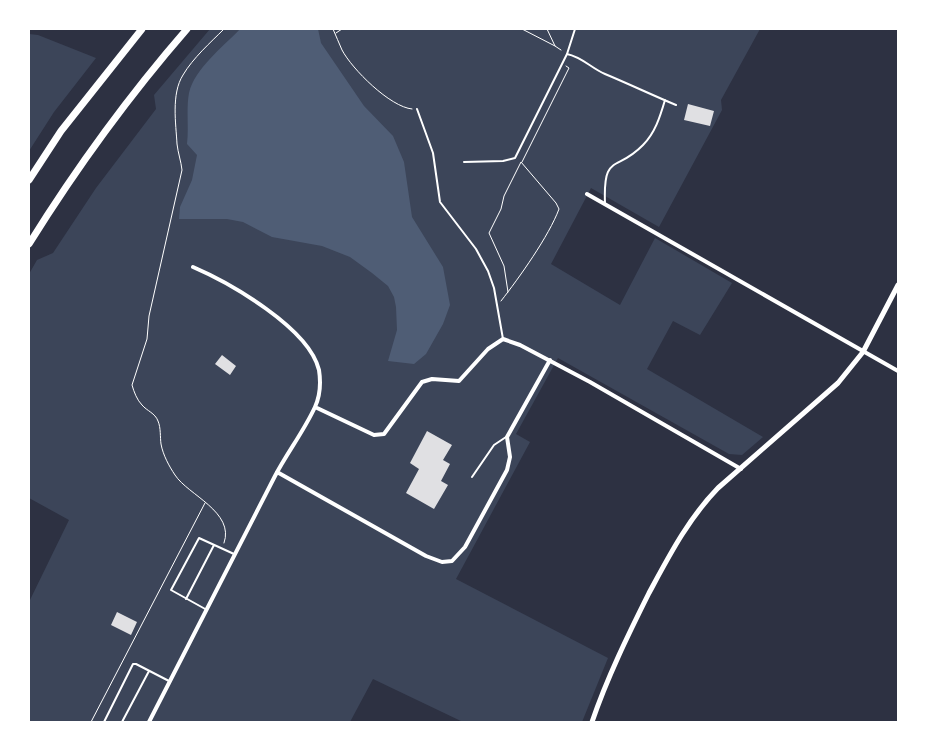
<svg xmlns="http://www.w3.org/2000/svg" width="927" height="751" viewBox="0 0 927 751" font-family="'PT Serif',serif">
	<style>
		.green { fill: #3c4559 }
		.water { fill: #4f5d75 }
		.building { fill: #e0e0e3 }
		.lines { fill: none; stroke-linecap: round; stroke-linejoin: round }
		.path { stroke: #fff; stroke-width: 1 }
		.service { stroke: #fff; stroke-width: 2 }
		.minor { stroke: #fff; stroke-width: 4 }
		.tertiary { stroke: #fff; stroke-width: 5 }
		.motorway { stroke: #fff; stroke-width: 7 }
	</style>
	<rect width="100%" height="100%" fill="#2d3142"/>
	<path class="green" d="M 210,29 L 760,29 L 721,100 L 722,110 L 659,227 L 591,188 L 551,264 L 620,305 L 655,238 L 732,283 L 700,335 L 673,321 L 647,369 L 763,437 L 742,455 L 729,454 L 558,358 L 516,434 L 530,442 L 456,579 L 608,658 L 582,722 L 463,722 L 373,679 L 350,722 L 29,722 L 29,602 L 69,520 L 29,498 L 29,274 L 37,260 L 53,253 L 96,188 L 156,109 L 154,95 Z
		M 29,34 L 38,35 L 96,58 L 54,112 L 29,151 Z"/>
	<path class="water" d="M 240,29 L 318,29 L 321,43 L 364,106 L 393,136 L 404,162 L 412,217 L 443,267 L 450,305 L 443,324 L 426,354 L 414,364 L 388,361 L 397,330 L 396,307 L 394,297 L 388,286 L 372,273 L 350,257 L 322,246 L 272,237 L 243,222 L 227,219 L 179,219 L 180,207 L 192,180 L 197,155 L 187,144 C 189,128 186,109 189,93 C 195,68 223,47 240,29 Z"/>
	<path class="building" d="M 688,104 L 714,111 L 710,126 L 684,120 Z
		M 222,355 L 236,366 L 230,375 L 215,364 Z
		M 427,431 L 452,445 L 443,460 L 450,464 L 441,481 L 448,485 L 434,509 L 406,493 L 419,469 L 410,463 Z
		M 117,612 L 137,622 L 131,635 L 111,625 Z"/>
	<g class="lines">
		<path class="path" d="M 224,29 C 210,43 193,58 183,75 C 171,94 176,124 177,144 C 178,153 181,161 182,170 L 149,316 L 147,339 L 132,385 C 134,392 137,400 142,405 C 147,411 155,413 158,421 C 161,428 160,437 161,444 C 163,455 169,466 175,475 C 188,495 235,512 224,543
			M 333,29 C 336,36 339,43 342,50 C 352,69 390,107 412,109
			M 522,29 L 555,46
			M 547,29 L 555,46 L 561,50
			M 336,33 L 342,29
			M 522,162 L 569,68 L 566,66
			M 501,301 C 519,278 549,236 559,209 L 556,203 L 521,162 L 504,196 L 501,209 L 489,233 L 504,266 L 508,292
			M 91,722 L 205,503"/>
		<path class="service" d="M 567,54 C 582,57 591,68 605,74 C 629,84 652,95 676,105
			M 417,109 L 433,153 L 440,202 L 476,249 L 488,271 L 494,288 L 503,339
			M 464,162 L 503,161 L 515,158 L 567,54 L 575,29
			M 605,204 C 603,152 616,173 643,145 C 655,133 660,117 665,100
			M 472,477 L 494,445 L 506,437
			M 186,599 L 214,545
			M 207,610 L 171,590 L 199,538 L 234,554
			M 104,722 L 133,664 L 136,664 L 169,681
			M 122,722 L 149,671"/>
		<path class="minor" d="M 587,194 L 898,371
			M 315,407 L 374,435 L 384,434 L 422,382 L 432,379 L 459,381 L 488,349 L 503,339 L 520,345 L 590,382 L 741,469
			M 277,472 L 426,556 L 442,562 L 452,561 L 465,547 L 507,470 L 510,457 L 507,437 L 550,360
			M 149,722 C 191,640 233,558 275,476 C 287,453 304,431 315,407 C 320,396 321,383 319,370 C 309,328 230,283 193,267"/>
		<path class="tertiary" d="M 592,722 C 607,678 628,635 649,593 C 669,556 688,519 718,488 L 838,383 L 863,352 L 898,285"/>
		<path class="motorway" d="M 29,180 L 61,131 L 142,29
			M 29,244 C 77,167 127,98 187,29"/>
	</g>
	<rect width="927" height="751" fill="none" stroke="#ffffff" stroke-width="60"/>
</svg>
